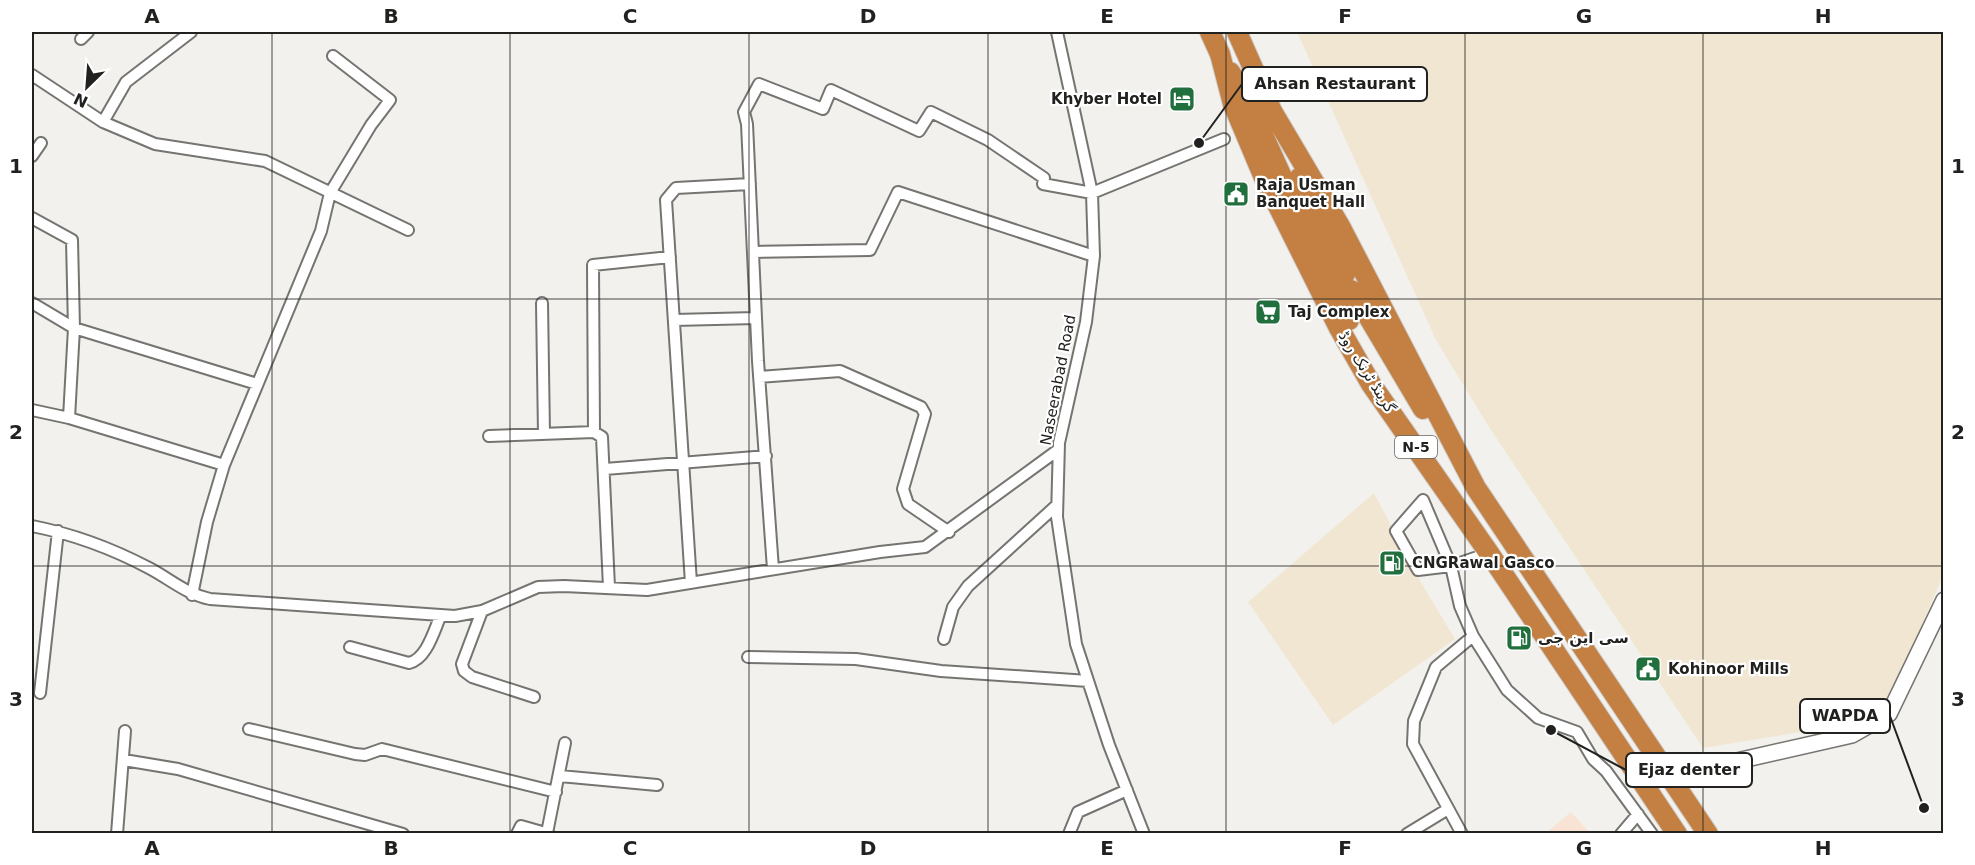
<svg xmlns="http://www.w3.org/2000/svg" width="1975" height="865" viewBox="0 0 1975 865" font-family="'DejaVu Sans','Noto Naskh Arabic',sans-serif">
	<style>
		.industrial { fill: #f1e6d2 }
		.education { fill: #f8e3d5 }
		.lines { fill: none; stroke-linecap: round; stroke-linejoin: round }
		.street-casing { stroke: #757471; stroke-width: 14 }
		.secondary-casing { stroke: #757471; stroke-width: 18 }
		.highway-casing { stroke: #cecece; stroke-width: 22 }
		.street { stroke: #fff; stroke-width: 10 }
		.secondary { stroke: #fff; stroke-width: 15 }
		.highway { stroke: #c38042; stroke-width: 20 }
		.grid { fill: none; stroke: #21211f; stroke-width: 1.5; stroke-opacity: 0.55 }
		.labels { text-anchor: middle; stroke-width: 4.5; stroke-linejoin: round; paint-order: stroke }
		.shield { fill: #fff; stroke: #646462; stroke-width: 1.5 }
		.shield-label { font-size: 14px; font-weight: bold; fill: #21211f }
		.poi-label { font-size: 15px; font-weight: bold; fill: #21211f; stroke: #fff; text-anchor: start }
		.street-label { font-size: 15px; fill: #21211f; stroke: #fff }
		.leader { fill: none; stroke: #21211f; stroke-width: 2 }
		.callout-dot { fill: #21211f; stroke: #fff; stroke-width: 2 }
		.callout { fill: #fff; stroke: #21211f; stroke-width: 2 }
		.callout-label { font-size: 16px; text-anchor: middle; font-weight: bold; fill: #21211f }
		.neatline { fill: none; stroke: #21211f; stroke-width: 2 }
		.grid-label { font-size: 20px; text-anchor: middle; font-weight: bold; fill: #21211f }
	</style>
	<rect width="100%" height="100%" fill="#f3f1ed"/>
	<path class="industrial" d="M 1297,32 L 1943,32 L 1943,576 L 1884,712 L 1842,728 L 1813,730 L 1703,748 L 1489,427 L 1436,340 Z
		M 1374,493 L 1422,584 L 1455,639 L 1333,725 L 1248,602 Z"/>
	<path class="education" d="M 1571,812 L 1590,833 L 1546,833 Z"/>
	<g class="lines">
		<defs>
			<path id="street" d="M 1057,32 L 1092,193 L 1094,256 L 1086,322 L 1059,443 L 1057,517 L 1076,644 L 1109,745 L 1144,834
				M 81,39 L 88,32
				M 32,75 L 103,122 L 126,82 L 191,32
				M 103,122 L 155,144 L 265,161 L 408,230
				M 32,156 L 41,143
				M 32,218 L 72,240 L 74,328 L 69,418
				M 754,252 L 870,250 L 898,192 L 1094,256
				M 32,303 L 74,328 L 257,384
				M 542,303 L 544,434
				M 674,320 L 756,318
				M 759,377 L 840,371 L 921,407 L 925,414 L 903,489 L 908,504 L 949,532
				M 32,410 L 69,418 L 224,465
				M 594,432 L 593,265 L 670,257
				M 489,436 L 594,432 L 602,437 L 609,587
				M 605,469 L 766,456
				M 32,526 C 73,534 111,548 149,568 C 170,579 186,594 210,599 L 455,616 L 482,611 L 538,587 L 564,586 L 647,590 L 880,552 L 925,547 L 1058,450
				M 1489,553 L 1451,566 L 1418,570 L 1396,531 L 1423,500 L 1451,566 L 1460,606 L 1473,636 L 1507,690 L 1538,718 L 1577,732 L 1593,759 L 1606,771 L 1652,834
				M 773,569 L 758,361 L 747,124 L 744,112 L 759,84 L 823,109 L 831,90 L 919,131 L 931,112 L 988,140 L 1044,178 L 1043,184 L 1092,193 L 1224,139
				M 691,583 L 666,200 L 676,188 L 750,184
				M 192,595 L 207,522 L 224,465 L 321,231 L 330,193 L 371,125 L 390,100 L 333,56
				M 482,611 L 462,664 L 464,671 L 472,677 L 534,697
				M 944,639 L 953,607 L 968,586 L 1057,505
				M 350,647 L 409,663 C 427,659 434,630 441,615
				M 748,657 L 856,659 L 941,671 L 1088,681
				M 40,693 L 58,531
				M 249,729 L 355,754 L 365,755 L 382,749 L 556,792
				M 124,760 L 178,769 L 403,834
				M 560,776 L 657,785
				M 547,833 L 565,743
				M 117,834 L 125,731
				M 517,834 L 521,826 L 549,834
				M 1069,834 L 1078,812 L 1127,790
				M 1407,834 L 1448,809
				M 1462,834 L 1413,744 L 1414,721 L 1436,667 L 1473,636
				M 1621,834 L 1638,814"/>
			<path id="secondary" d="M 1671,776 L 1852,735 L 1889,714 L 1944,600"/>
			<path id="highway" d="M 1210,32 L 1220,54 L 1233,104 L 1265,180 L 1339,328 L 1371,384 L 1489,553 L 1677,834
				M 1237,32 L 1272,111 L 1340,226 L 1476,488 L 1708,834
				M 1230,72 L 1246,97 L 1329,281 L 1339,283 L 1345,274 L 1299,178
				M 1349,320 L 1338,298 L 1340,292 L 1348,289 L 1353,291 L 1423,409"/>
		</defs>
		<use href="#street" class="street-casing"/>
		<use href="#secondary" class="secondary-casing"/>
		<use href="#highway" class="highway-casing"/>
		<use href="#street" class="street"/>
		<use href="#secondary" class="secondary"/>
		<use href="#highway" class="highway"/>
	</g>
	<path class="grid" d="M 272,32 L 272,834M 510,32 L 510,834M 749,32 L 749,834M 988,32 L 988,834M 1226,32 L 1226,834M 1465,32 L 1465,834M 1703,32 L 1703,834M 32,299 L 1944,299M 32,566 L 1944,566"/>
	<defs>
		<symbol id="hotel-square" viewBox="-11 -11 22 22"><rect x="-9" y="-9" width="18" height="18" rx="4" fill="#226f3e" stroke="#fff"/><path d="M-6-4.5h1.5V1H6V5H4.5V3h-9V5H-6ZM-4 0a1.8 1.8 0 1 1 3.6 0ZM.5 0V-2.5h3Q6-2.5 6 0Z" fill="#fff"/></symbol>
		<symbol id="civic-square" viewBox="-11 -11 22 22"><rect x="-9" y="-9" width="18" height="18" rx="4" fill="#226f3e" stroke="#fff"/><path d="M-.6-6.5H3V-4.5H.6V-3L4-1V1h2V6H-6V1h2V-1L-.6-3ZM-1.2 2.5V6h2.4V2.5Z" fill="#fff"/></symbol>
		<symbol id="supermarket-square" viewBox="-11 -11 22 22"><rect x="-9" y="-9" width="18" height="18" rx="4" fill="#226f3e" stroke="#fff"/><path d="M-6-5.5h2.5l.6 2H6L4.5 2H-2.5L-4.4-4H-6ZM-1.5 3.2a1.3 1.3 0 1 0 .1 0ZM3 3.2a1.3 1.3 0 1 0 .1 0Z" fill="#fff"/></symbol>
		<symbol id="fuel-square" viewBox="-11 -11 22 22"><rect x="-9" y="-9" width="18" height="18" rx="4" fill="#226f3e" stroke="#fff"/><path d="M-5.5-6h7V0h2V4h1.3V-2.5L3-4.5l.8-.8L6-3V5H2.5V1h-1V6h-7ZM-4.2-4.7v3.2H.2V-4.7Z" fill="#fff"/></symbol>
	</defs>
	<g fill-rule="evenodd">
		<use href="#hotel-square" x="1167" y="84" width="30" height="30"/>
		<use href="#civic-square" x="1221" y="179" width="30" height="30"/>
		<use href="#supermarket-square" x="1253" y="297" width="30" height="30"/>
		<use href="#fuel-square" x="1377" y="548" width="30" height="30"/>
		<use href="#fuel-square" x="1504" y="623" width="30" height="30"/>
		<use href="#civic-square" x="1633" y="654" width="30" height="30"/>
	</g>
	<g class="labels">
		<rect class="shield" x="1395" y="436" width="42" height="22" rx="4.5"/>
		<g class="shield-label">
			<text x="1416" y="452">N-5</text>
		</g>
		<g class="poi-label">
			<text x="1162" y="104" text-anchor="end">Khyber Hotel</text>
			<text x="1256" y="190">Raja Usman<tspan x="1256" dy="17">Banquet Hall</tspan></text>
			<text x="1288" y="317">Taj Complex</text>
			<text x="1412" y="568">CNGRawal Gasco</text>
			<text x="1538" y="643">سی این جی</text>
			<text x="1668" y="674">Kohinoor Mills</text>
		</g>
		<g class="street-label">
			<text transform="translate(1367 372) rotate(58)" y="5">گرینڈ ٹرنک روڈ</text>
			<text transform="translate(1058 380) rotate(-79)" y="5">Naseerabad Road</text>
		</g>
	</g>
	<path class="leader" d="M1199 143L1242 84M1924 808L1890 716M1551 730L1626 770"/>
	<g class="callout-dot">
		<circle cx="1199" cy="143" r="6"/>
		<circle cx="1924" cy="808" r="6"/>
		<circle cx="1551" cy="730" r="6"/>
	</g>
	<g class="callout">
		<rect x="1242" y="67" width="185" height="34" rx="6"/>
		<rect x="1800" y="699" width="90" height="34" rx="6"/>
		<rect x="1626" y="753" width="126" height="34" rx="6"/>
	</g>
	<g class="callout-label">
		<text x="1335" y="89">Ahsan Restaurant</text>
		<text x="1845" y="721">WAPDA</text>
		<text x="1689" y="775">Ejaz denter</text>
	</g>
	<rect width="1975" height="865" fill="none" stroke="#ffffff" stroke-width="66"/>
	<g transform="translate(87 87) rotate(205)" stroke="#ffffff" stroke-width="4.5" paint-order="stroke">
	<path d="M0-4.5L10 22L0 15L-10 22Z" fill="#21211f"/>
	<text y="-9" font-size="16" font-weight="bold" text-anchor="middle" fill="#21211f">N</text>
	</g>
	<rect x="33" y="33" width="1909" height="799" class="neatline"/>
	<g class="grid-label">
		<text x="152" y="23">A</text>
		<text x="391" y="23">B</text>
		<text x="630" y="23">C</text>
		<text x="868" y="23">D</text>
		<text x="1107" y="23">E</text>
		<text x="1345" y="23">F</text>
		<text x="1584" y="23">G</text>
		<text x="1823" y="23">H</text>
		<text x="16" y="173">1</text>
		<text x="1958" y="173">1</text>
		<text x="16" y="439">2</text>
		<text x="1958" y="439">2</text>
		<text x="16" y="706">3</text>
		<text x="1958" y="706">3</text>
		<text x="152" y="855">A</text>
		<text x="391" y="855">B</text>
		<text x="630" y="855">C</text>
		<text x="868" y="855">D</text>
		<text x="1107" y="855">E</text>
		<text x="1345" y="855">F</text>
		<text x="1584" y="855">G</text>
		<text x="1823" y="855">H</text>
	</g>
</svg>
